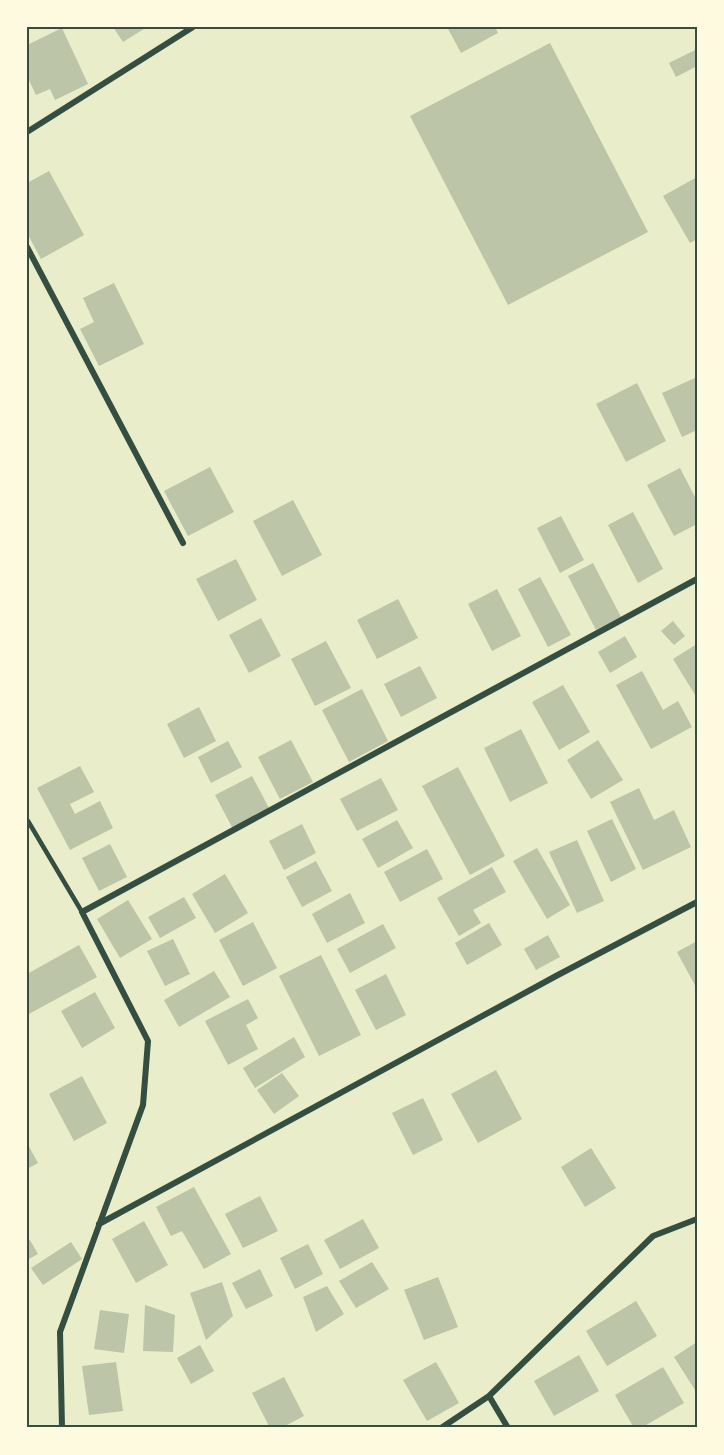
<svg xmlns="http://www.w3.org/2000/svg" width="724" height="1455" viewBox="0 0 724 1455" font-family="Raleway,sans-serif">
	<style>
		.building { fill: #bcc5a7 }
		.lines { fill: none; stroke-linecap: round; stroke-linejoin: round }
		.service { stroke: #344e41; stroke-width: 4.5 }
		.minor { stroke: #344e41; stroke-width: 6 }
		.neatline { fill: none; stroke: #344e41; stroke-width: 2 }
	</style>
	<rect width="100%" height="100%" fill="#e9edc9"/>
	<path class="building" d="M 113,27 L 147,27 L 123,42 Z
		M 447,27 L 495,27 L 498,33 L 461,53 Z
		M 62,28 L 88,84 L 55,100 L 50,89 L 36,95 L 27,76 L 27,45 Z
		M 550,43 L 648,232 L 508,305 L 410,116 Z
		M 697,49 L 697,66 L 676,77 L 669,63 Z
		M 49,171 L 84,235 L 41,259 L 27,233 L 27,183 Z
		M 697,177 L 697,239 L 690,243 L 663,196 Z
		M 114,283 L 144,344 L 99,366 L 80,329 L 94,322 L 83,298 Z
		M 697,377 L 697,430 L 682,437 L 662,393 Z
		M 637,383 L 666,441 L 626,462 L 596,404 Z
		M 210,467 L 234,512 L 188,536 L 164,491 Z
		M 680,468 L 697,501 L 697,524 L 674,536 L 647,485 Z
		M 293,500 L 322,555 L 282,576 L 253,521 Z
		M 633,512 L 663,569 L 638,583 L 608,525 Z
		M 561,516 L 584,560 L 560,573 L 537,528 Z
		M 236,559 L 257,600 L 218,621 L 196,579 Z
		M 593,563 L 621,617 L 596,630 L 568,576 Z
		M 540,577 L 571,635 L 548,647 L 518,589 Z
		M 497,589 L 521,636 L 492,651 L 468,604 Z
		M 398,599 L 418,638 L 377,659 L 357,620 Z
		M 261,618 L 281,656 L 249,673 L 229,635 Z
		M 673,621 L 685,636 L 674,645 L 661,631 Z
		M 625,636 L 637,657 L 610,673 L 598,652 Z
		M 326,641 L 351,688 L 315,706 L 291,659 Z
		M 697,644 L 697,698 L 673,659 Z
		M 420,666 L 437,698 L 401,717 L 384,684 Z
		M 642,671 L 663,710 L 678,701 L 692,727 L 651,749 L 616,685 Z
		M 563,685 L 590,732 L 559,750 L 532,702 Z
		M 362,689 L 388,741 L 349,762 L 322,710 Z
		M 199,707 L 216,741 L 184,758 L 167,724 Z
		M 521,729 L 548,783 L 510,802 L 484,748 Z
		M 291,740 L 313,782 L 280,799 L 258,757 Z
		M 598,740 L 623,780 L 591,799 L 567,760 Z
		M 228,741 L 242,767 L 211,783 L 198,757 Z
		M 80,766 L 94,792 L 70,804 L 75,814 L 100,801 L 113,828 L 70,850 L 37,788 Z
		M 458,767 L 505,856 L 470,875 L 422,786 Z
		M 252,776 L 270,810 L 233,829 L 215,795 Z
		M 381,778 L 398,810 L 357,831 L 340,799 Z
		M 639,788 L 654,820 L 674,810 L 691,847 L 643,870 L 610,802 Z
		M 612,819 L 636,869 L 611,882 L 587,831 Z
		M 397,820 L 413,848 L 378,868 L 362,839 Z
		M 302,824 L 316,853 L 284,870 L 269,841 Z
		M 577,840 L 604,901 L 577,913 L 549,852 Z
		M 110,844 L 127,877 L 99,891 L 82,858 Z
		M 537,848 L 570,905 L 547,919 L 513,861 Z
		M 427,849 L 443,879 L 400,902 L 384,872 Z
		M 316,861 L 332,891 L 302,907 L 286,877 Z
		M 492,867 L 506,892 L 473,910 L 481,923 L 459,936 L 437,898 Z
		M 225,874 L 248,913 L 215,933 L 192,894 Z
		M 350,893 L 365,923 L 327,943 L 312,914 Z
		M 184,897 L 196,918 L 160,938 L 148,917 Z
		M 128,900 L 152,939 L 120,958 L 97,919 Z
		M 253,922 L 277,968 L 243,986 L 219,940 Z
		M 489,923 L 502,945 L 467,965 L 455,943 Z
		M 383,924 L 396,948 L 350,973 L 337,949 Z
		M 548,935 L 560,957 L 536,970 L 524,949 Z
		M 173,939 L 190,974 L 165,986 L 147,951 Z
		M 697,941 L 697,989 L 677,952 Z
		M 79,945 L 97,977 L 27,1015 L 27,974 Z
		M 321,955 L 361,1035 L 319,1056 L 279,976 Z
		M 214,971 L 230,997 L 179,1027 L 164,1000 Z
		M 386,974 L 406,1015 L 376,1030 L 355,990 Z
		M 95,992 L 115,1028 L 82,1048 L 61,1011 Z
		M 248,999 L 258,1018 L 246,1025 L 258,1049 L 228,1065 L 205,1021 Z
		M 294,1037 L 305,1057 L 255,1088 L 243,1068 Z
		M 496,1070 L 522,1119 L 478,1143 L 451,1094 Z
		M 282,1073 L 299,1096 L 274,1114 L 257,1090 Z
		M 82,1076 L 107,1123 L 74,1141 L 49,1094 Z
		M 423,1098 L 443,1140 L 413,1155 L 392,1113 Z
		M 27,1143 L 38,1163 L 27,1169 Z
		M 591,1148 L 616,1188 L 585,1207 L 561,1167 Z
		M 194,1187 L 231,1254 L 204,1269 L 182,1231 L 171,1236 L 156,1207 Z
		M 260,1196 L 278,1231 L 243,1248 L 225,1214 Z
		M 363,1219 L 379,1248 L 340,1269 L 324,1240 Z
		M 144,1221 L 168,1265 L 136,1283 L 112,1239 Z
		M 30,1240 L 38,1254 L 27,1260 L 27,1242 Z
		M 71,1242 L 82,1259 L 43,1285 L 31,1268 Z
		M 308,1244 L 323,1274 L 295,1289 L 280,1258 Z
		M 372,1262 L 389,1289 L 356,1308 L 339,1281 Z
		M 260,1269 L 273,1296 L 246,1309 L 232,1283 Z
		M 438,1277 L 458,1327 L 424,1340 L 404,1290 Z
		M 222,1282 L 233,1316 L 206,1340 L 190,1293 Z
		M 327,1286 L 344,1314 L 316,1332 L 303,1297 Z
		M 636,1301 L 657,1336 L 607,1366 L 586,1331 Z
		M 145,1305 L 175,1315 L 173,1352 L 143,1351 Z
		M 100,1310 L 129,1314 L 124,1353 L 94,1349 Z
		M 697,1342 L 697,1393 L 674,1357 Z
		M 200,1345 L 214,1371 L 191,1384 L 177,1358 Z
		M 579,1355 L 599,1391 L 554,1416 L 534,1381 Z
		M 116,1362 L 123,1411 L 89,1415 L 82,1366 Z
		M 436,1362 L 459,1403 L 427,1421 L 403,1380 Z
		M 663,1367 L 684,1403 L 641,1428 L 634,1428 L 615,1395 Z
		M 284,1377 L 304,1416 L 281,1428 L 270,1428 L 252,1393 Z"/>
	<g class="lines">
		<path class="service" d="M 28,821 L 82,912"/>
		<path class="minor" d="M 27,132 L 193,27
			M 27,247 L 183,543
			M 99,1224 L 556,976 L 697,902
			M 489,1396 L 508,1428
			M 62,1428 L 60,1332 L 143,1105 L 148,1041 L 82,912 L 697,579
			M 441,1428 L 489,1396 L 653,1236 L 697,1219"/>
	</g>
	<rect width="724" height="1455" fill="none" stroke="#fefae0" stroke-width="57"/>
	<rect x="28" y="28" width="668" height="1398" class="neatline"/>
</svg>
